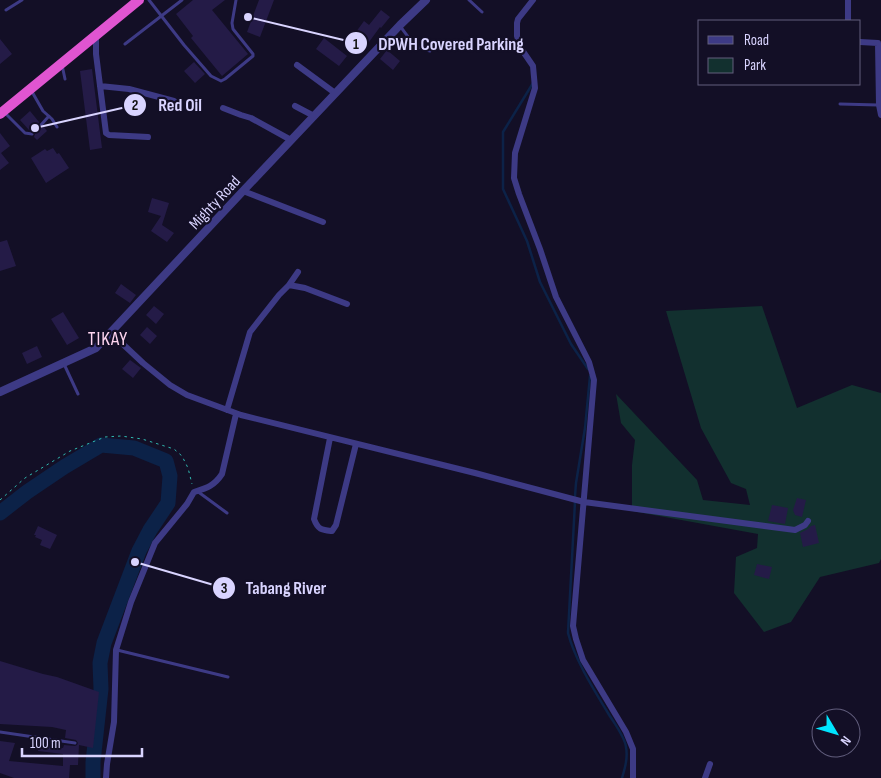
<svg xmlns="http://www.w3.org/2000/svg" width="881" height="778" viewBox="0 0 881 778" font-family="'Sofia Sans Condensed',sans-serif">
	<style>
		.green { fill: #12302f }
		.lines { fill: none; stroke-linecap: round; stroke-linejoin: round }
		.stream { stroke: #0c2248; stroke-width: 2.5 }
		.river { stroke: #0c2248; stroke-width: 15 }
		.building { fill: #241b47 }
		.path { stroke: #2fb8b0; stroke-width: 1; stroke-dasharray: 2.5 4; stroke-linecap: butt }
		.service { stroke: #3d3a85; stroke-width: 3 }
		.minor { stroke: #3d3a85; stroke-width: 6 }
		.tertiary { stroke: #3d3a85; stroke-width: 8 }
		.trunk { stroke: #e055d1; stroke-width: 10 }
		.labels { text-anchor: middle; stroke-width: 4.5; stroke-linejoin: round; paint-order: stroke }
		.street-label { font-size: 16px; fill: #d9d4ff; stroke: #130f26 }
		.quarter-label { font-size: 19px; letter-spacing: 1px; fill: #ffd6f0; stroke: #130f26 }
		.leader { fill: none; stroke: #d9d4ff; stroke-width: 2 }
		.callout-dot { fill: #d9d4ff; stroke: #130f26; stroke-width: 2 }
		.mark-label { font-size: 15px; text-anchor: middle; font-weight: bold; fill: #111 }
		.callout-label { font-size: 18px; text-anchor: middle; font-weight: bold; fill: #d9d4ff; stroke: #130f26; stroke-width: 4.5; stroke-linejoin: round; paint-order: stroke }
	</style>
	<rect width="100%" height="100%" fill="#130f26"/>
	<path class="green" d="M 762,306 L 797,408 L 852,385 L 881,393 L 881,559 L 879,563 L 820,577 L 791,622 L 764,632 L 734,593 L 736,557 L 757,548 L 758,534 L 632,511 L 632,465 L 635,440 L 621,423 L 616,394 L 697,480 L 703,500 L 750,505 L 746,489 L 731,483 L 701,428 L 666,311 Z"/>
	<g class="lines">
		<path class="stream" d="M 533,83 L 503,132 L 503,189 L 527,241 L 540,282 L 571,344 L 588,369
			M 575,496 L 576,483 L 585,428 L 590,376
			M 575,502 L 568,633 C 575,660 594,690 608,713 C 614,723 625,737 626,747 C 628,758 625,768 622,778"/>
		<path class="river" d="M 0,513 L 27,492 L 64,467 L 101,445 L 134,448 L 166,461 L 170,476 L 168,503 L 150,530 L 139,551 L 104,643 L 100,663 L 101,689 L 93,762 L 93,778"/>
	</g>
	<path class="building" d="M 193,0 L 225,0 L 212,10 L 248,54 L 222,76 L 191,38 L 193,36 L 176,14 Z
		M 259,0 L 274,0 L 260,37 L 247,32 Z
		M 381,10 L 390,17 L 381,28 L 380,27 L 369,42 L 356,32 L 364,21 L 369,25 Z
		M 324,38 L 347,56 L 339,66 L 316,49 Z
		M 0,39 L 12,54 L 0,64 Z
		M 387,50 L 400,61 L 393,70 L 380,59 Z
		M 194,62 L 205,74 L 195,83 L 184,71 Z
		M 92,69 L 102,148 L 90,150 L 80,71 Z
		M 30,111 L 39,122 L 38,125 L 38,127 L 41,128 L 44,127 L 47,131 L 37,140 L 34,137 L 35,134 L 34,132 L 29,130 L 20,120 Z
		M 0,133 L 10,146 L 1,153 L 9,163 L 0,170 Z
		M 53,148 L 57,154 L 59,153 L 69,168 L 46,183 L 31,158 L 45,149 L 47,151 Z
		M 152,198 L 169,203 L 162,225 L 174,233 L 167,242 L 151,231 L 161,216 L 148,212 Z
		M 7,240 L 16,266 L 0,271 L 0,242 Z
		M 121,284 L 136,295 L 130,303 L 115,293 Z
		M 154,306 L 164,314 L 156,324 L 146,315 Z
		M 63,312 L 79,338 L 67,345 L 51,319 Z
		M 147,327 L 157,336 L 150,344 L 140,335 Z
		M 37,346 L 42,357 L 27,364 L 22,353 Z
		M 130,360 L 141,368 L 133,378 L 122,369 Z
		M 797,498 L 806,500 L 802,517 L 795,515 L 793,510 Z
		M 772,505 L 788,508 L 785,524 L 768,521 Z
		M 815,525 L 819,543 L 803,547 L 800,533 L 808,529 L 811,526 Z
		M 38,526 L 57,535 L 50,549 L 40,545 L 42,540 L 35,537 L 36,535 L 34,535 Z
		M 757,564 L 772,567 L 769,579 L 754,575 Z
		M 0,661 L 43,674 L 57,677 L 99,692 L 93,748 L 79,745 L 78,765 L 70,765 L 69,778 L 14,778 L 0,773 L 0,741 L 15,743 L 9,761 L 63,766 L 63,754 L 38,751 L 39,745 L 63,748 L 64,745 L 75,746 L 77,745 L 78,743 L 76,740 L 65,738 L 66,730 L 52,727 L 0,724 Z"/>
	<g class="lines">
		<path class="path" d="M 0,500 L 25,478 L 70,451 L 105,437 L 121,436 L 142,439 L 174,449 L 182,456 L 188,468 L 192,484"/>
		<path class="service" d="M 149,0 L 184,45 L 211,76 L 221,81 L 225,79 L 253,56 L 253,54 L 233,29 L 232,23 L 236,0
			M 469,0 L 482,12
			M 6,10 L 22,0
			M 400,26 C 410,39 414,48 430,51
			M 125,44 L 182,0
			M 62,65 L 65,79
			M 31,90 L 43,111 L 52,119 L 57,127
			M 840,104 L 878,105
			M 5,113 L 25,133 L 32,134
			M 41,125 L 49,116
			M 64,364 L 78,394
			M 197,491 L 227,513
			M 117,650 L 228,677
			M 0,732 L 75,743"/>
		<path class="minor" d="M 533,0 L 518,19 L 517,23 L 517,36 L 520,47 L 533,66 L 535,88 L 515,153 L 514,178 L 519,194 L 540,249 L 556,297 L 589,362 L 594,380 L 573,626 L 576,639 L 583,660 L 626,732 L 633,749 L 633,778
			M 848,0 L 848,21
			M 96,35 L 96,54 L 106,133 L 109,135 L 148,137
			M 860,42 L 878,43 L 879,105 L 881,115
			M 297,65 L 335,93
			M 100,86 L 129,89 L 174,101
			M 295,106 L 314,116
			M 223,108 L 241,115 L 251,118 L 291,140
			M 243,191 L 323,222
			M 289,285 L 298,272
			M 111,333 L 143,363 L 170,385 L 187,395 L 241,415 L 475,473 L 584,502 L 795,530 L 805,525 L 808,521
			M 227,410 L 250,332 L 279,295 L 289,285 L 305,288 L 347,304
			M 330,438 L 314,519 C 318,530 322,530 332,531 L 336,525 L 356,444
			M 106,778 L 107,764 L 114,722 L 116,650 L 131,602 L 155,543 L 187,504 L 194,492 C 207,488 214,486 222,474 L 236,414
			M 705,778 L 710,764"/>
		<path class="tertiary" d="M 0,392 L 96,348 L 243,191 L 400,25 L 426,0"/>
		<path class="trunk" d="M 0,114 L 139,0"/>
	</g>
	<g class="labels">
		<g class="street-label">
			<text transform="translate(214 202) rotate(-47)" y="6">Mighty Road</text>
		</g>
		<g class="quarter-label">
			<text x="108" y="345">TIKAY</text>
		</g>
	</g>
	<path class="leader" d="M248 17L356 43M35 128L135 105M135 562L224 588"/>
	<g class="callout-dot">
		<circle cx="248" cy="17" r="5"/>
		<circle cx="35" cy="128" r="5"/>
		<circle cx="135" cy="562" r="5"/>
		<circle cx="356" cy="43" r="12"/>
		<circle cx="135" cy="105" r="12"/>
		<circle cx="224" cy="588" r="12"/>
	</g>
	<g class="mark-label">
		<text x="356" y="49">1</text>
		<text x="135" y="110">2</text>
		<text x="224" y="593">3</text>
	</g>
	<g class="callout-label">
		<text x="451" y="50">DPWH Covered Parking</text>
		<text x="180" y="111">Red Oil</text>
		<text x="286" y="594">Tabang River</text>
	</g>
	<rect x="698" y="20" width="162" height="65" fill="#130f26" stroke="#625e7d"/>
	<rect x="708" y="36" width="25" height="8" fill="#3d3a85" stroke="#625e7d"/>
	<text x="744" y="45" font-size="15" fill="#d9d4ff">Road</text>
	<rect x="708" y="58" width="25" height="15" fill="#12302f" stroke="#625e7d"/>
	<text x="744" y="70" font-size="15" fill="#d9d4ff">Park</text>
	<g transform="translate(836 733) rotate(128)"><circle r="24" fill="#130f26" stroke="#625e7d"/>
	<path d="M0-4L9 19L0 12L-9 19Z" fill="#00e5ff"/>
	<text y="-8" font-size="14" font-weight="bold" text-anchor="middle" fill="#d9d4ff">N</text>
	</g>
	<path d="M22 748v8h120v-8" fill="none" stroke="#d9d4ff" stroke-width="2.5"/>
	<text x="30" y="748" font-size="15" fill="#d9d4ff" stroke="#130f26" stroke-width="4" paint-order="stroke">100 m</text>
</svg>
